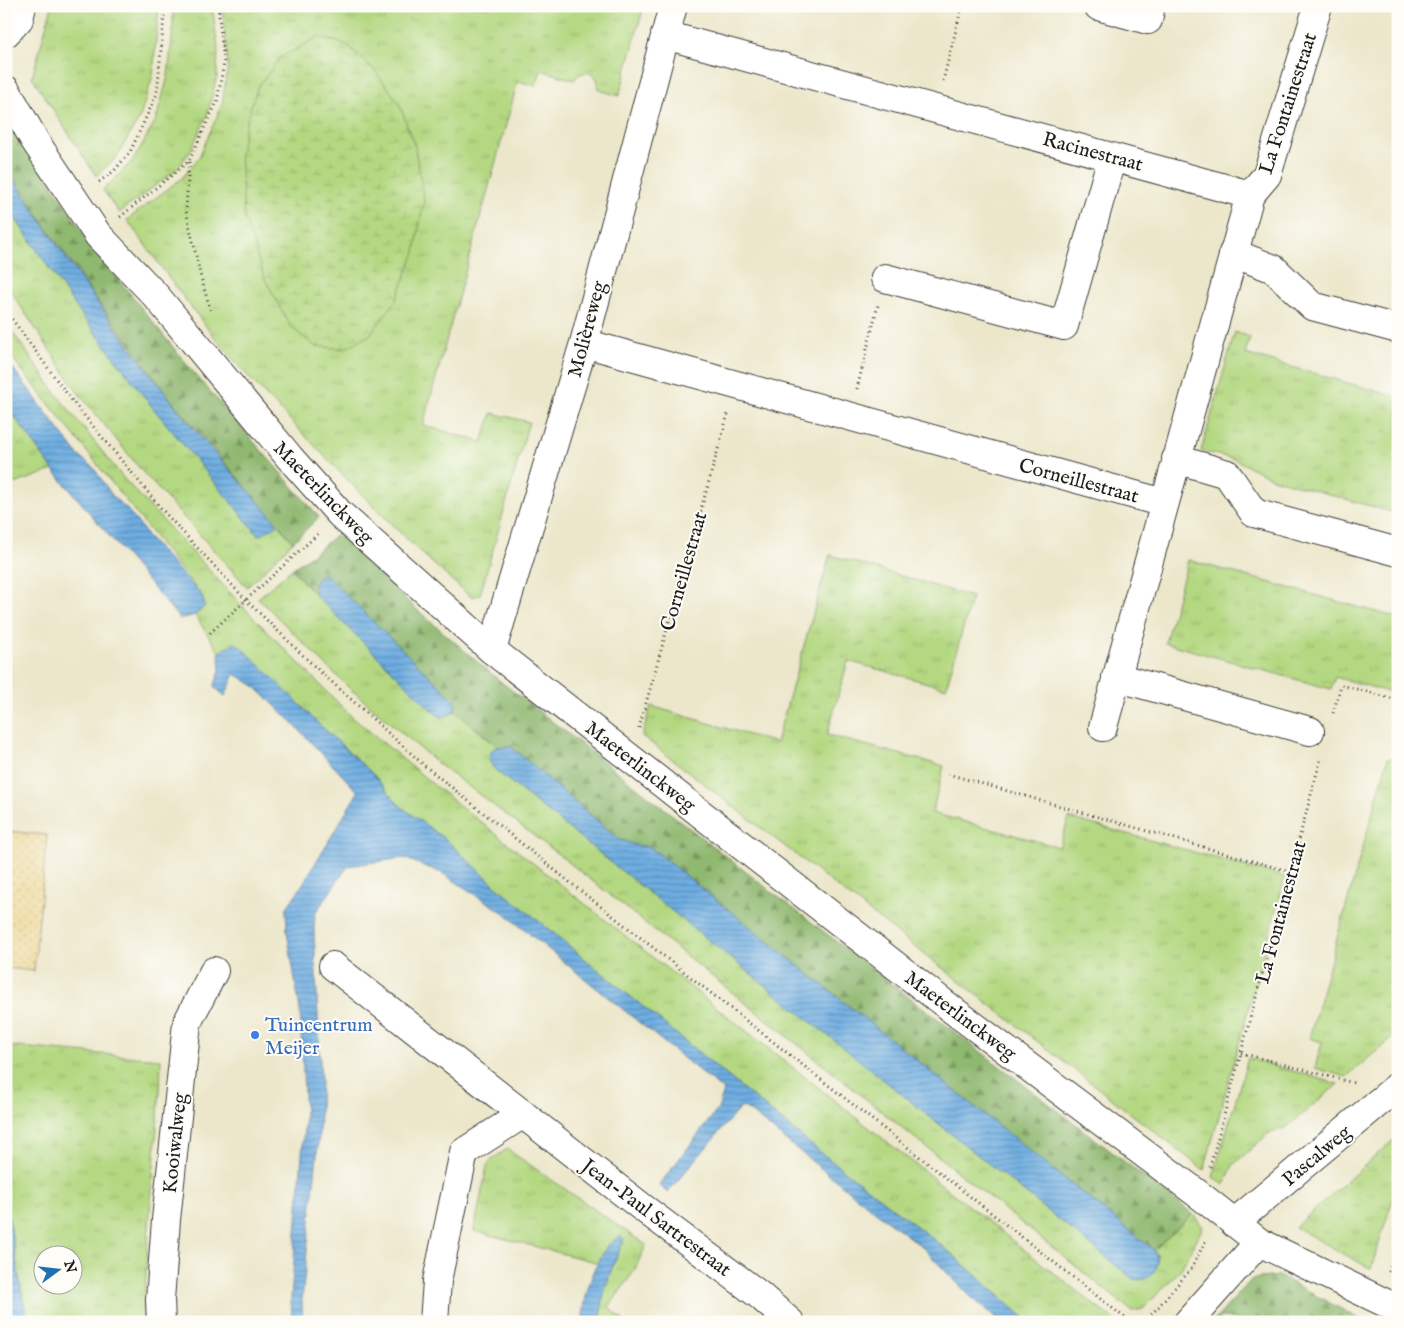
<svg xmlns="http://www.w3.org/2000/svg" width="1404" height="1328" viewBox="0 0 1404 1328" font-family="'IM FELL English',serif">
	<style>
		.grass { fill: url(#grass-tufts); stroke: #687a4e; fill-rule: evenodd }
		.forest { fill: url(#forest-firs); stroke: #566a46 }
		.wetland { fill: url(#wetland-marsh); stroke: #687a4e }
		.sand { fill: url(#sand-dots); stroke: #857b5d }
		.water { fill: url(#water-rules); stroke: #45647e }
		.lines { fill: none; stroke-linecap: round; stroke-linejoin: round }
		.minor-casing { stroke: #3b3a36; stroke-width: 30 }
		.path { stroke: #3b3a36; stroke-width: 3; stroke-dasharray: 1 4; stroke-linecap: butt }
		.minor { stroke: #fff; stroke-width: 28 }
		.shop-dot { fill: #3f7fe0; stroke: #fdfcf7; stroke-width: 2 }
		.labels { text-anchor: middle; stroke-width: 4; stroke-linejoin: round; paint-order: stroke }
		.street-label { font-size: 20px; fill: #1c1c1c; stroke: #fdfcf7 }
		.shop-label { font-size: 20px; fill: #366cbe; stroke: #fdfcf7; text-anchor: start }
	</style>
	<defs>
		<pattern id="grass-tufts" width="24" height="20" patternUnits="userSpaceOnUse" patternTransform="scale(1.25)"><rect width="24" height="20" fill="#b4d881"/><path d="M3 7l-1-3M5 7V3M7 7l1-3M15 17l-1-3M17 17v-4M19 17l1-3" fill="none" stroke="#9ab96f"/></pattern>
		<pattern id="forest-firs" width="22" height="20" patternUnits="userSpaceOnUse" patternTransform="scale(1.25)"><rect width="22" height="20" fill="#8fb86f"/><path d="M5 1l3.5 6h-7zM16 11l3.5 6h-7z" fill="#74955a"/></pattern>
		<pattern id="wetland-marsh" width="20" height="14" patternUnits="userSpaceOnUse" patternTransform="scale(1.25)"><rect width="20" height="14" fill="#b4d881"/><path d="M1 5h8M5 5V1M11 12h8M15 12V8" fill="none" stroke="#9ab96f"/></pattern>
		<pattern id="sand-dots" width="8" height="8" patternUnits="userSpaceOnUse" patternTransform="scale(1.25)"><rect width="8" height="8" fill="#eeda9e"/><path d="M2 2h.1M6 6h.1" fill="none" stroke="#ccba88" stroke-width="1.8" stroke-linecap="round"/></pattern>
		<pattern id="water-rules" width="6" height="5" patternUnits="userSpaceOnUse" patternTransform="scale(1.25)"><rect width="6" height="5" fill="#6eade1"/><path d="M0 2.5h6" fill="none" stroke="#5a8cb6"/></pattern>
	</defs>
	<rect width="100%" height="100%" fill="#fdfcf7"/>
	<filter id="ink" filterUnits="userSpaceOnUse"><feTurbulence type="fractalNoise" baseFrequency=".02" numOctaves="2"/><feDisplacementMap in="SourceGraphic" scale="10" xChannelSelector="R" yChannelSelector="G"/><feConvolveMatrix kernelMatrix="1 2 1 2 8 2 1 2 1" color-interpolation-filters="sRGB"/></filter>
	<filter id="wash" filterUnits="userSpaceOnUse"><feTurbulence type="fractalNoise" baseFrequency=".0096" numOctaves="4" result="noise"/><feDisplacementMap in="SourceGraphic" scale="20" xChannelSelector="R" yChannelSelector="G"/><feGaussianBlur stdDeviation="1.12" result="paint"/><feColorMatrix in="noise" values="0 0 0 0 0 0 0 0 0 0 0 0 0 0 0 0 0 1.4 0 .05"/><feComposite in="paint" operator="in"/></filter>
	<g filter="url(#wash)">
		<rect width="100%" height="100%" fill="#ece7cb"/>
		<path class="grass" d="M 52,6 L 159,6 L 153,75 L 140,117 L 116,158 L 96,176 L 32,77 Z
			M 173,6 L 212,6 L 218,48 L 217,77 L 207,115 L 190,152 L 176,170 L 119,213 L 103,190 L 134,159 L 156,120 L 168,76 L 173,29 Z
			M 222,6 L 644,6 L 619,96 L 599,90 L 597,78 L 587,72 L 579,74 L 574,80 L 541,70 L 536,86 L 518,81 L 423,425 L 482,442 L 492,413 L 529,422 L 480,595 L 471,597 C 415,550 364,497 313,444 C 285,414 254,385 228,353 C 192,311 160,265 127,220 L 183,177 L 199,157 L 222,105 L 228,64 Z
			M 6,205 L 78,310 L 153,408 L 258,534 L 263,534 L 278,524 L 293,542 L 247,587 L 141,470 L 77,391 L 6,284 Z
			M 6,323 L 58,396 L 125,480 L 254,618 L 350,715 L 435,786 L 1116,1322 L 1029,1322 L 946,1249 L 820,1152 L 496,886 L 446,840 L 399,805 L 373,774 L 322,727 L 240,646 L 235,643 L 219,652 L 195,615 L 205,606 L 202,596 L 6,350 Z
			M 1235,332 L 1250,337 L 1245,354 L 1398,397 L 1398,514 L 1272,478 L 1234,459 L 1201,451 Z
			M 6,405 L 53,470 L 17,483 L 6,485 Z
			M 830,555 L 972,597 L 946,688 L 848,661 L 827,735 L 944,766 L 932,813 L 1059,847 L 1069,818 L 1285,877 L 1204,1170 L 642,736 L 651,706 L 776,743 Z
			M 1188,560 L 1398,618 L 1398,693 L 1396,694 L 1335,677 L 1331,689 L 1165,643 Z
			M 292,569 L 318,598 L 448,716 L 455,711 L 498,747 L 494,748 L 494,769 L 745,968 L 1158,1256 L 1154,1250 L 1193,1214 L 1203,1227 L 1181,1269 L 1143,1309 L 1132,1311 L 566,860 L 436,762 L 347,686 L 258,598 Z
			M 1388,758 L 1398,760 L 1398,1033 L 1346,1077 L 1315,1068 L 1322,1042 L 1309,1038 Z
			M 6,1046 L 161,1059 L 160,1091 L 149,1225 L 143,1322 L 27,1322 L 6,1202 ZM 42,1256 L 72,1256 L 72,1286 L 42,1286 Z
			M 1248,1058 L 1338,1084 L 1287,1127 L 1268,1134 L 1233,1165 L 1224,1185 L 1213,1177 Z
			M 1398,1136 L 1398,1182 L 1371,1269 L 1295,1227 Z
			M 507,1149 L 646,1245 L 634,1271 L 609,1307 L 625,1322 L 601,1322 C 600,1292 613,1266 624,1239 L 607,1246 L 599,1263 L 474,1231 L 487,1166 L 490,1161 Z"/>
		<path class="forest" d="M 6,112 L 88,241 L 188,366 L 319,517 L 293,542 L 175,405 L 94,296 L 23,193 L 6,166 Z
			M 337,534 L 415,608 L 500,681 L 773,893 L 1193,1214 L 1154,1250 L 650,847 L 635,845 L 620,840 L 510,746 L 498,747 L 455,711 L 456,706 L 324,573 C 313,583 312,584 318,598 L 292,569 L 317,551 Z
			M 1279,1276 L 1360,1319 L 1360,1322 L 1238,1322 L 1235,1319 L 1221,1317 L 1218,1322 L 1213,1322 L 1252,1279 Z"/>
		<path class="wetland" d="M 318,37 L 346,44 L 373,68 L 399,103 L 415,147 L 424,200 L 415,252 L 396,300 L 370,335 L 344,349 L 315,346 L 291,327 L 265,279 L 244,216 L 240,154 L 246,124 L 257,88 L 280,58 Z"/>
		<path class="sand" d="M 6,831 L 47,835 L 34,971 L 6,968 Z"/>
		<path class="water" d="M 6,166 C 57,248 114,328 174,404 C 206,446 244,484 278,524 L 263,534 L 258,535 L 153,408 L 78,310 L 8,208 L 6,204 Z
			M 6,359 L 79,456 L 93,467 L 114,498 L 126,508 L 142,528 L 147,536 L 202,596 L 205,606 L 195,615 L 180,619 L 53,470 L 6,405 Z
			M 324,573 L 455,701 L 455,711 L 443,717 L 437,715 L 318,598 C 311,584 313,584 324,573 Z
			M 235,643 L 240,646 L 260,665 L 322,727 L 373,774 L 399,805 L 446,840 L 496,886 L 820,1152 L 946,1249 L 1029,1322 L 1001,1322 L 971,1297 L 921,1246 L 878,1214 L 744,1107 L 739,1109 L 668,1192 L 659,1185 L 718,1109 L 724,1091 L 501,911 L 442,873 L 404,858 L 348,866 L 315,914 L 314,930 L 321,1082 L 319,1136 L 302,1300 L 303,1322 L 292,1322 L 291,1298 L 305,1115 L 300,1010 L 287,932 L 286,909 L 304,882 L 358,792 L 287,717 L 253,685 L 235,674 L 225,696 L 214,687 L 220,671 L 219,652 Z
			M 510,746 L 620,840 L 635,845 L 650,847 L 1154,1250 C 1164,1265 1150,1284 1133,1279 L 494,769 C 488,760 487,757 494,748 Z
			M 6,1202 L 27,1322 L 6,1322 Z
			M 620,1236 L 624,1239 C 613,1266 600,1292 601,1322 L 582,1322 L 586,1295 L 594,1269 L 607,1246 Z"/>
	</g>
	<g filter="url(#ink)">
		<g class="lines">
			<defs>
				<path id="minor" d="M 1098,6 L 1148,20 L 1151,6
					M 6,33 L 19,19 L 22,6
					M 665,35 L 1250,195
					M 6,90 L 35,141 L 98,235 L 157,297 L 290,458 L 340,514 L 492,650 L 760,860 L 954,1011 L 1202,1197 L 1259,1242 L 1398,1309
					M 1233,253 L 1274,269 L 1312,306 L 1398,329
					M 885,278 L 1064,326 L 1112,157
					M 584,343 L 1164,503
					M 1176,459 L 1227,474 L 1254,513 L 1398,552
					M 492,650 L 584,343 L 673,6
					M 1116,677 L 1310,731
					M 1103,727 L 1250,195 L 1267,175 L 1318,6
					M 333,966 L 643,1208 L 758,1294 L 790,1322
					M 1234,1223 L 1398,1086
					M 161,1322 L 160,1300 L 166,1220 L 187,1023 L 214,971
					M 434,1322 L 437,1281 L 464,1152 L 523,1114
					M 1188,1322 L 1259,1242"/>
			</defs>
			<use href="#minor" class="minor-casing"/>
			<path class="path" d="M 943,81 L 962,6
				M 189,162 L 186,210 L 201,278 L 211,312
				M 99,182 L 114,171 L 130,152 L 157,94 L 165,6
				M 120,217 L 189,161 L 209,118 L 217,102 L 224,63 L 218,6
				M 6,311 L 73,402 L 165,513 L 246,600 L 313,665 L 425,766 L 572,884 L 1130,1322
				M 857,389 L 878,305
				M 210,633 L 319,533
				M 1333,713 L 1341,685 L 1398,700
				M 639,728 L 728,414
				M 948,774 L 1291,872
				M 1241,1053 L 1354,1083
				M 1210,1167 L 1321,758
				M 1389,1272 L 1398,1241
				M 1145,1322 L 1191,1269 L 1207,1238"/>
			<use href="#minor" class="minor"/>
		</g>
	</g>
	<circle class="shop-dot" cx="255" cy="1035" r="5"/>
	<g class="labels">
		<g class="street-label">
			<text transform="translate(1287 103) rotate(-72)" y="7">La Fontainestraat</text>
			<text transform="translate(1093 151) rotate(15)" y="7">Racinestraat</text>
			<text transform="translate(586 329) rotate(-75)" y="7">Molièreweg</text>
			<text transform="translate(1079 480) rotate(15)" y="7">Corneillestraat</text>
			<text transform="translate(324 492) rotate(46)" y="7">Maeterlinckweg</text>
			<text transform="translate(683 571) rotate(-74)" y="7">Corneillestraat</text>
			<text transform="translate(641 766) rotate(38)" y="7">Maeterlinckweg</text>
			<text transform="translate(1280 912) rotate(-75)" y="7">La Fontainestraat</text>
			<text transform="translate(961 1015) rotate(37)" y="7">Maeterlinckweg</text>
			<text transform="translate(174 1143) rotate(-84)" y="7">Kooiwalweg</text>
			<text transform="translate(1316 1155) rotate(-40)" y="7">Pascalweg</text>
			<text transform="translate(657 1217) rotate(37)" y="7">Jean-Paul Sartrestraat</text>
		</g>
		<g class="shop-label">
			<text x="265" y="1031">Tuincentrum<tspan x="265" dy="23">Meijer</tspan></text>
		</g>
	</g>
	<rect width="1404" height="1328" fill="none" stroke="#fdfcf7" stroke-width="25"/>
	<g transform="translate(58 1270) rotate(75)"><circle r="24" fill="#fdfcf7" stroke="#a3a29f"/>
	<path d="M0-4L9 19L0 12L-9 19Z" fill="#1f6fb2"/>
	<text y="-8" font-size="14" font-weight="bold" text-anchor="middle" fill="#1c1c1c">N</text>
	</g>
</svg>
